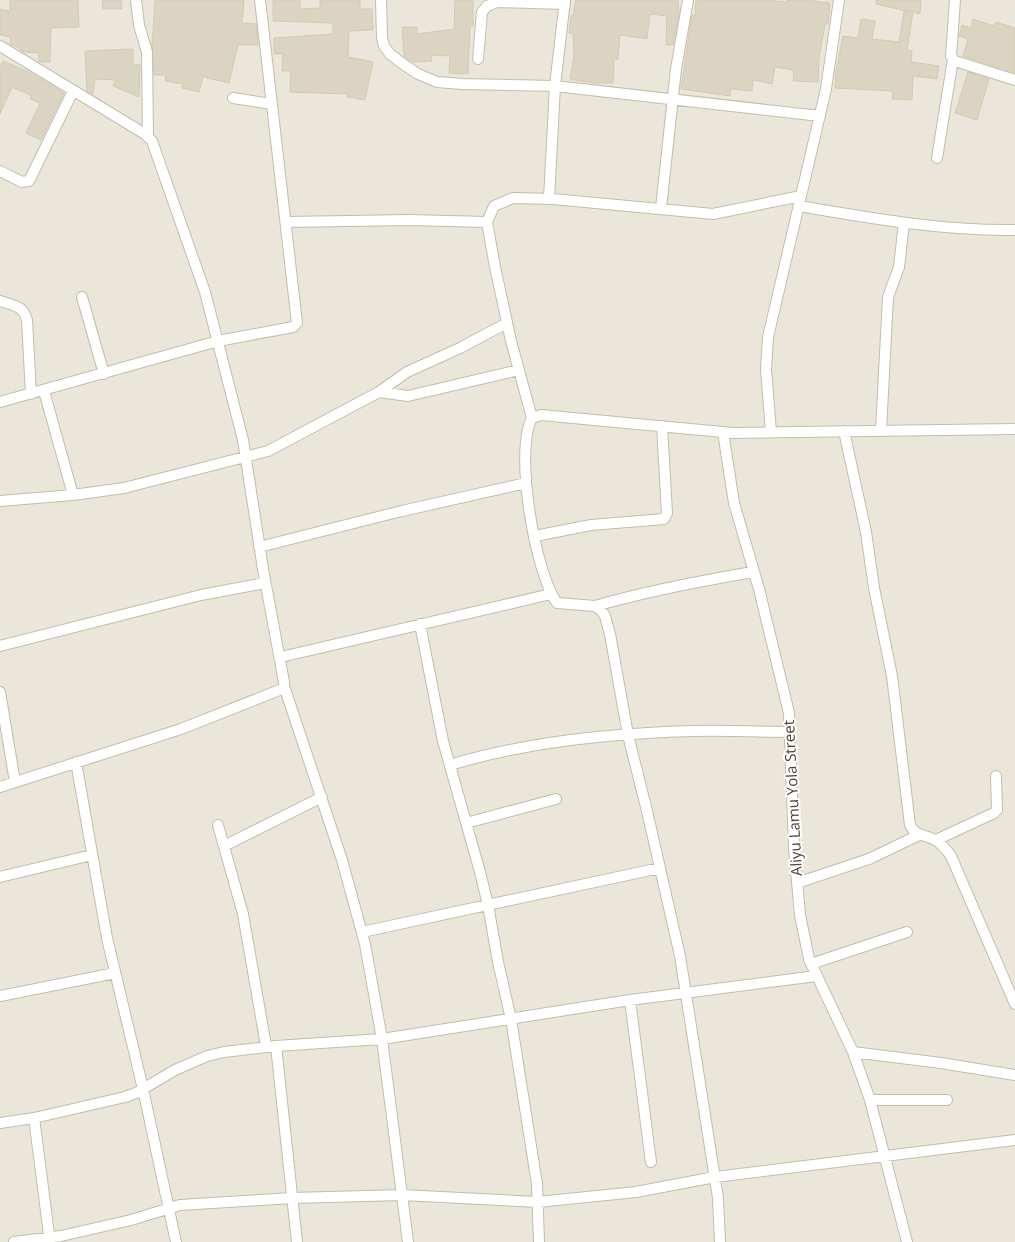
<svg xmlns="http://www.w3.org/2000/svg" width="1015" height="1242" viewBox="0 0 1015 1242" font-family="'Open Sans',sans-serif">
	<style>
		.residential { fill: #eae7da }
		.building { fill: #dbd4c3; stroke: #d4cab3 }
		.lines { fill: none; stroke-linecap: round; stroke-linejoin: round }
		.street-casing { stroke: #c2bdad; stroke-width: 12 }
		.street { stroke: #fff; stroke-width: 10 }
		.labels { text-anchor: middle; stroke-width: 4; stroke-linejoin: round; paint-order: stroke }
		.street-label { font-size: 15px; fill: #4b4639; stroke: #fff }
	</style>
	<rect width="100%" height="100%" fill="#f6f4ec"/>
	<path class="residential" d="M 0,0 L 1015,0 L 1015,1242 L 0,1242 Z"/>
	<path class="building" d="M 10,0 L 78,0 L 79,27 L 51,28 L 50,62 L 39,62 L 39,53 L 24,52 L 20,50 L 20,48 L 10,44 L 11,37 L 0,35 L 0,9 L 10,11 Z
		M 102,0 L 121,0 L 122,9 L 103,9 Z
		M 155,0 L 244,0 L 242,23 L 256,24 L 258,45 L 238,45 L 229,83 L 203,77 L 199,92 L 182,88 L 183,84 L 165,81 L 166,75 L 154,75 L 152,46 Z
		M 273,0 L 300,0 L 300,9 L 320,8 L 320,0 L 360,0 L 360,9 L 372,9 L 373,30 L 349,31 L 348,57 L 373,62 L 365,100 L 347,97 L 348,94 L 290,92 L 291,71 L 282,71 L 283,54 L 274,54 L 274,38 L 333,34 L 333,23 L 273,21 Z
		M 455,0 L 473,0 L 473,26 L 470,26 L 468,74 L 449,73 L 450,56 L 431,55 L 432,61 L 413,62 L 404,56 L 402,27 L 417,27 L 417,34 L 454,29 Z
		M 576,0 L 678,0 L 679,13 L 673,45 L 666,45 L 667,16 L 650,14 L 647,39 L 620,35 L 618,59 L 614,59 L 613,83 L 592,83 L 570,79 L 574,55 L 573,33 L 569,33 L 571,15 L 573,15 Z
		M 696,0 L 766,0 L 786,2 L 787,0 L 807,0 L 830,3 L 828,24 L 825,24 L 819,59 L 818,82 L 793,81 L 794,70 L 775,67 L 772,84 L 753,80 L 752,91 L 731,89 L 730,96 L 681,89 L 692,15 L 695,16 Z
		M 876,0 L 921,0 L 920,14 L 913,12 L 907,50 L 912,51 L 911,62 L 939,66 L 937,79 L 913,76 L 912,100 L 892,99 L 893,91 L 835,88 L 836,71 L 843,36 L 858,38 L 861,19 L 875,21 L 872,39 L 899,42 L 904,11 L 910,12 L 876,4 Z
		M 973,19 L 994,26 L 996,22 L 1015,28 L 1015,73 L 963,56 L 968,39 L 959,36 L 960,33 L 962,25 L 971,28 Z
		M 133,49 L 133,64 L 140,65 L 139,97 L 113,86 L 116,80 L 95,79 L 93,94 L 87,91 L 85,51 Z
		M 3,61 L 29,72 L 64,93 L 41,140 L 26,133 L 40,103 L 30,99 L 32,96 L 12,87 L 0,114 L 0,68 Z
		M 968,72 L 989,79 L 977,120 L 955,113 Z"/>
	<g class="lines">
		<defs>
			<path id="street" d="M 136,0 L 139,25 L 147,52 L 148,137
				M 381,0 L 382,38 L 384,46 L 390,54 L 403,64 L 418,74 L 437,82 L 462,84 L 555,86 L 820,116
				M 955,0 L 951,56 L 955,61 L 1015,80
				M 0,46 L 145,134 L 152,141 L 205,292 L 243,440 L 263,569 L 284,682 L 284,686 L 282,689 L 181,729 L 0,787
				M 478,59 L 482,12 L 487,6 L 497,2 L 565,4
				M 233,98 L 272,104
				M 937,158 L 953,59
				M 0,171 L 22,182 L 29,181 L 73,91
				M 549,199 L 555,86 L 565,0
				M 799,206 C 870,218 942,231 1015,230
				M 661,208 L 676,69 L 688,0
				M 286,222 L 410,220 L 487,222
				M 82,297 L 104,374
				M 0,301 C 14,306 23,305 27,320 L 31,394
				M 44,391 L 73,495
				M 379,392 L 408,396 L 519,370
				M 0,402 L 218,341 L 293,327 L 297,323 L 260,0
				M 532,418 L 511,341 L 495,267 L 487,222 L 494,206 L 513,198 L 553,199 L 713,214 L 801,196
				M 881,430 L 888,297 L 899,267 L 904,223
				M 844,431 L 866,532 L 874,588 L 892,676 L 910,825 C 916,838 927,834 937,841 C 943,845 947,851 951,856 L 1015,1004
				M 723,432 L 734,503 L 759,589 L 789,713 L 794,848 L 800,915 L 809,959 L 853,1052 L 870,1100 L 907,1242
				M 771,432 L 766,369 L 768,337 L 826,89 L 839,0
				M 0,501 L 73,495 L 124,488 L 268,451 L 379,392 L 407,372 L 460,348 L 507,323
				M 535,536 L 591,525 L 664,519 L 667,513 L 662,426
				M 259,547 L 402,511 L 526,483
				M 595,606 C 647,591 700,581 753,572
				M 420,624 L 443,741 L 480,872 L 488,905 L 498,962 L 511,1019 L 537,1184 L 539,1242
				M 0,646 L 201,595 L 265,583
				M 281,657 L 551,594
				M 284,686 L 342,860 L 365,944 L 382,1039 L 408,1242
				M 0,692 L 15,782
				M 76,762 L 107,938 L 143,1089 L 176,1242
				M 450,765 C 529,741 612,733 695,731 C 726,730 758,732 790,732
				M 466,823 L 556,799
				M 218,825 L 243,914 L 266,1046
				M 936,840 L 994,813 L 997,810 L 996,776
				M 224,846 L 322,797
				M 0,877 L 92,855
				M 797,883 L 869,859 L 919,835
				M 362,932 L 660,868
				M 811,964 L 907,932
				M 0,996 L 115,973
				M 630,1000 L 651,1162
				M 276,1046 L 297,1242
				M 853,1052 L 941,1063 L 1015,1075
				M 870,1100 L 947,1100
				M 34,1118 L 50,1242
				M 0,1123 L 34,1118 L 125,1097 L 136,1093 L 175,1070 L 207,1056 L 224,1052 L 276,1046 L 382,1039 L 630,1000 L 816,976
				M 14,1242 L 61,1236 L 131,1220 L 180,1205 L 292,1198 L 402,1195 L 538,1202 L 636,1192 L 715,1177 L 1015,1140
				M 720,1242 L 718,1198 L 680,956 L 647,811 L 628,735 L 610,634 L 605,616 L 601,610 L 595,606 L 557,603 C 535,573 514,451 532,418 L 541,415 L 733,433 L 1015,429"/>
		</defs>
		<use href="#street" class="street-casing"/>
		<use href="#street" class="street"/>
	</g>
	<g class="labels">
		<g class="street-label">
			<text transform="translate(793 798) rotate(-93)" y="5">Aliyu Lamu Yola Street</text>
		</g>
	</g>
</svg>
